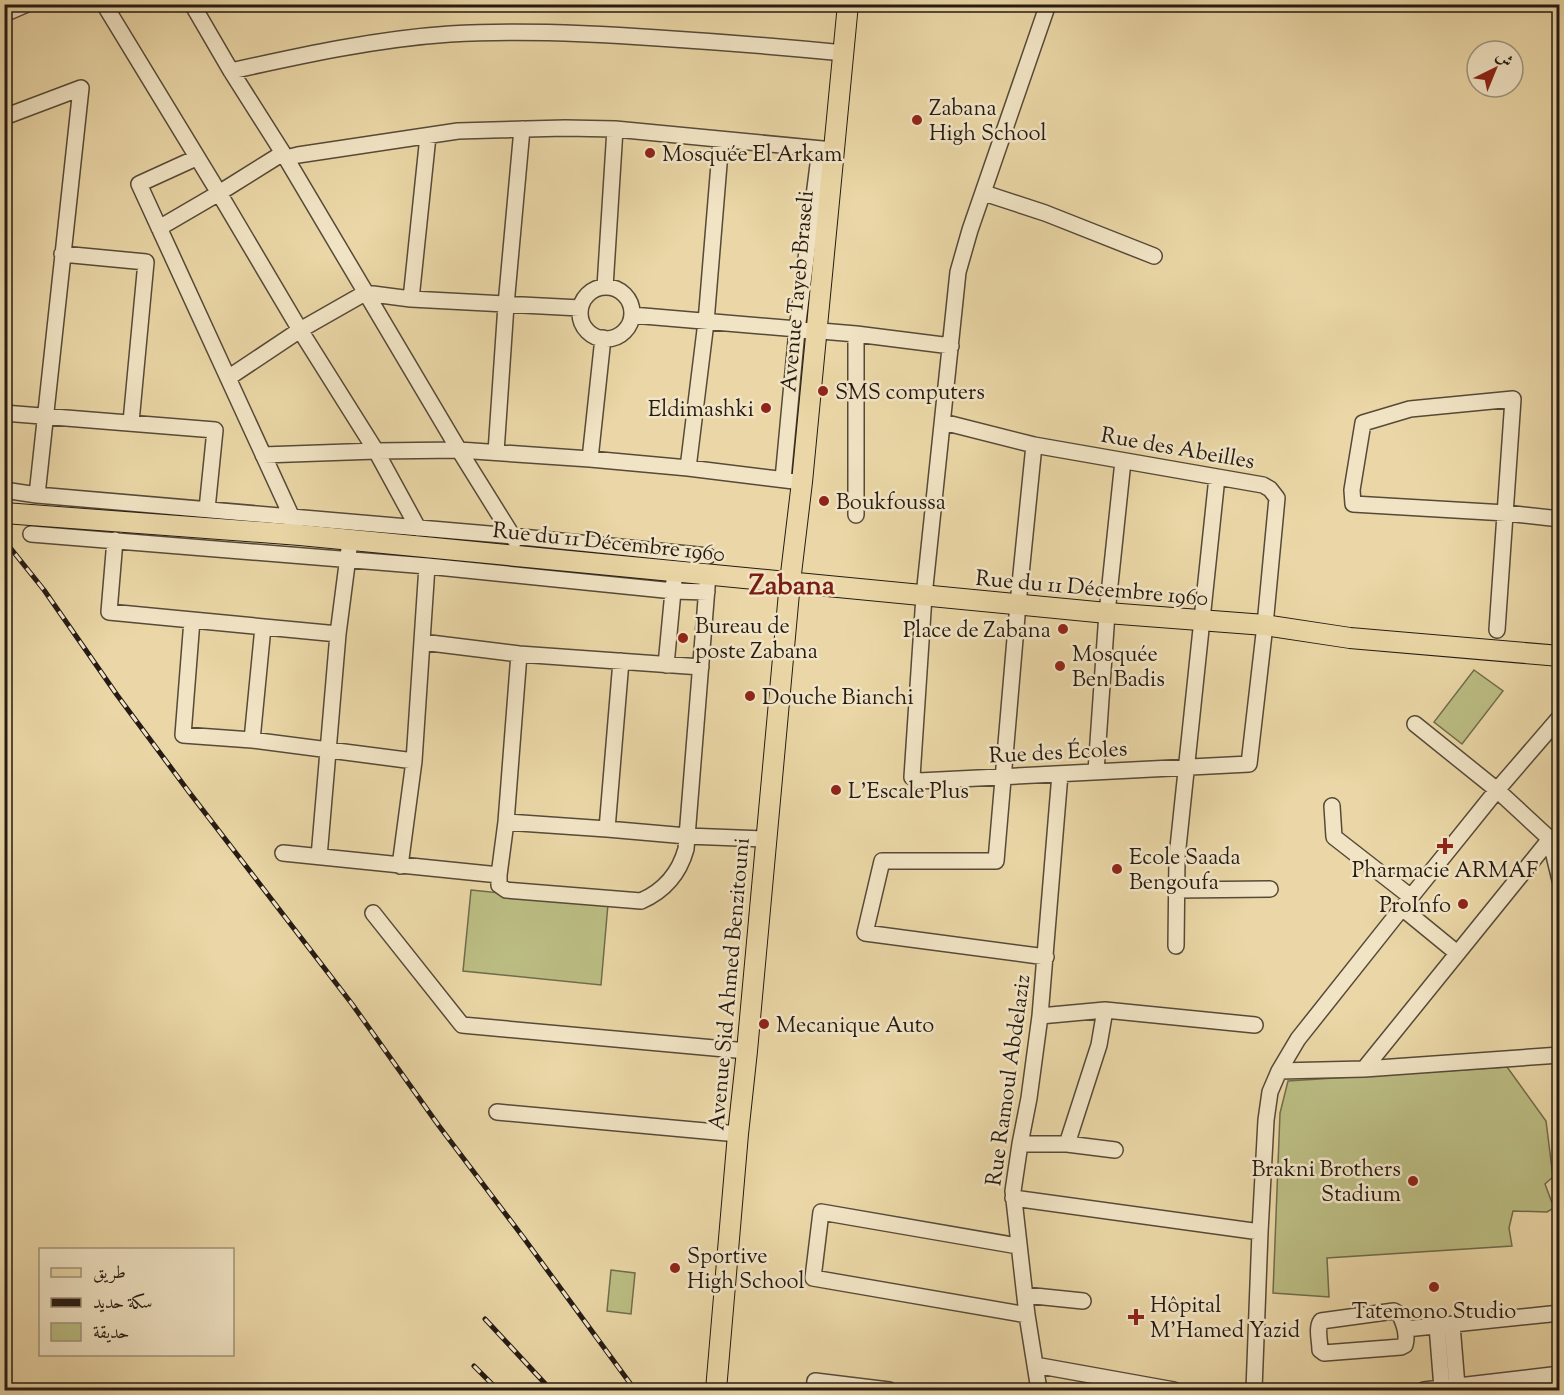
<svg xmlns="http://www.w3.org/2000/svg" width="1564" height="1395" viewBox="0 0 1564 1395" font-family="'Sorts Mill Goudy',Amiri,serif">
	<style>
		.green { fill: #bbbd83; stroke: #706c4c; stroke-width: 1.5 }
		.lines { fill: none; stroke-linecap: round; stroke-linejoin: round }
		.minor-casing { stroke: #564a38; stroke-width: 18 }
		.major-casing { stroke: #251b14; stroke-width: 22 }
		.minor { stroke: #f1e4c5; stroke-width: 15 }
		.major { stroke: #ead6a6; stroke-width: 20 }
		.rail-casing { stroke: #251b14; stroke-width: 5 }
		.rail { stroke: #f1e4c5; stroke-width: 3; stroke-dasharray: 9; stroke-linecap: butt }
		.poi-dot { fill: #8f2418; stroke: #f1e4c5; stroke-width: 2 }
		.labels { text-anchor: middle; stroke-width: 5; stroke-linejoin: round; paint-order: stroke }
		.poi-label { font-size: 22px; fill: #251b14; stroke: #f1e4c5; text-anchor: start }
		.street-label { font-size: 22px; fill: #251b14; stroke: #f1e4c5 }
		.district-label { font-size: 28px; font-weight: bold; fill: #7a1f14; stroke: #f1e4c5 }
	</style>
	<rect width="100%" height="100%" fill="#ead6a6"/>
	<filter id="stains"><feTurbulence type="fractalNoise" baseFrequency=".00333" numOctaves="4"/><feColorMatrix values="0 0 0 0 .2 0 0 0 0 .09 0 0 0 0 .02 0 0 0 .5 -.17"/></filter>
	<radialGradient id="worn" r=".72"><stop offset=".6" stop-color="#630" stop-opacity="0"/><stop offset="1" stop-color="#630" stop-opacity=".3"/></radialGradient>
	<path class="green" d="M 1474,670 L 1503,691 L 1462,744 L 1434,722 Z
		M 471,890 L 608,904 L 601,985 L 463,971 Z
		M 1507,1067 L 1546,1121 L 1553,1177 L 1545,1184 L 1554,1208 L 1547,1212 L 1513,1211 L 1509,1228 L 1512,1246 L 1327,1258 L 1329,1297 L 1273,1293 L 1280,1113 L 1288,1081 Z
		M 611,1270 L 635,1273 L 631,1314 L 607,1311 Z"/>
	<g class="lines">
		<defs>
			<path id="minor" d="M 104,4 L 219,193 L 300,330 L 376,451 L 418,528
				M 192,4 L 231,71 L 283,153 L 459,450 L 515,540
				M 4,14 L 27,4
				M 231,71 C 303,55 376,39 450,34 C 519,30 589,33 658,38 C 720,42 782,47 844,53
				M 4,117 L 81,88 L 37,495 L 512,536 L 708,556
				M 196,158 L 139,184 L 295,524
				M 286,158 L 298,155 L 458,131 L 565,128 L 615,129 L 833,150
				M 984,193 L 1045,213 L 1154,256
				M 159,228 L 219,193 L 283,153
				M 62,254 L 146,262 L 131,422
				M 605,287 L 615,129
				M580 313a26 26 0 1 1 52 0a26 26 0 1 1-52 0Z
				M 411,299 L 428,136
				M 632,315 L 856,334 L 951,346
				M 228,378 L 300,330 L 365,293 L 411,299 L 580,308
				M 4,413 L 215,430 L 207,509
				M 943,422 L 1034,445 L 1263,485 L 1270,489 L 1277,498 L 1265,625 L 1249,764 L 919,781 L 912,777 L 924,596 L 958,272 L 970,230 L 1048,4
				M 1034,445 L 1018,604 L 996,861 L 882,861 L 865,933 L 1046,957
				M 496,452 L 506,305 L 522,129
				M 263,455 L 376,451 L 459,450 L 590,459 L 688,468 L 802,482
				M 590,459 L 603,338
				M 688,468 L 706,322 L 721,140
				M 783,479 L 797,330 L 820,149
				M 4,490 L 37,495
				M 856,515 L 856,334
				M 31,534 L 427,566 L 674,591 L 707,592
				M 115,540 L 109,612 L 338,634
				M 192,620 L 183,735 L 252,740 L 414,761
				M 1497,630 L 1513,399 L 1410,409 L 1363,423 L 1352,490 L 1353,504 L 1506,513 L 1560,519
				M 422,642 L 519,654 L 701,667
				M 519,654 L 506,822 L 499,875 L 499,885 L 506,890 L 641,901 C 664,891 679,874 686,849 L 708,575
				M 666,665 L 674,581
				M 1415,724 L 1497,790 L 1550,839 L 1560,880
				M 252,740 L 263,627
				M 1096,771 L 1107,613 L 1123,461
				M 1332,806 L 1334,837 L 1411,897
				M 506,822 L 607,829 L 687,836 L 765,839
				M 607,829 L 621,661
				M 1560,837 L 1550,839 L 1364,1069 L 1560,1055
				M 283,853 L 499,875
				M 319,857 L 338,634 L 349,549
				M 400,866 L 414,761 L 427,566
				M 1177,890 L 1270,889
				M 1402,908 L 1457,953
				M 373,913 L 462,1025 L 747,1051
				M 1176,946 L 1177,857 L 1217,477
				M 1040,1016 L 1105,1010 L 1255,1025
				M 1279,1071 L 1364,1069
				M 497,1112 L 738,1134
				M 1020,1144 L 1067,1144 L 1115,1150
				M 1067,1144 L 1099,1045 L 1105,1010
				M 1013,1198 L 1260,1232
				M 1018,1246 L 821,1212 L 813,1278 L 1027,1315
				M 1025,1295 L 1083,1301
				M 1394,1311 L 1400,1315 C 1404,1324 1408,1334 1405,1345 L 1401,1347 L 1324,1353 L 1320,1350 C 1320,1341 1316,1328 1321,1321 Z
				M 1452,1325 L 1457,1386
				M 1437,1326 L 1442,1388
				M 1406,1329 L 1560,1313
				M 1035,1365 L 1174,1390
				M 814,1390 L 815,1381 L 889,1390
				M 1039,1390 L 1027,1315 L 1013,1191 L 1020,1144 L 1029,1098 L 1040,1016 L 1060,774
				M 1254,1390 L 1260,1232 L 1266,1120 L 1270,1092 L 1279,1071 L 1298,1039 L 1402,908 L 1497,790 L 1560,717
				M 1424,1390 L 1560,1374"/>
			<path id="major" d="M 4,513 L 300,535 L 1107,613 L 1265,625 L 1350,638 L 1560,656
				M 716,1390 L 738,1134 L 747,1051 L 790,582 L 802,482 L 848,4"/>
		</defs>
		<use href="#minor" class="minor-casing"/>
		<use href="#major" class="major-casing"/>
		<use href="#minor" class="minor"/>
		<use href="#major" class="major"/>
		<defs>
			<path id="rail" d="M 4,540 L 44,590 L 117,695 L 189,792 L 352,1004 L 439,1126 L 523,1237 L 635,1390
				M 485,1319 L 551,1390
				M 474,1366 L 498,1390
				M 517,1388 L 519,1390"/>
		</defs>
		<use href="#rail" class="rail-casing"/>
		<use href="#rail" class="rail"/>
	</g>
	<g class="poi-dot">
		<circle cx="917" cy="120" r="6"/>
		<circle cx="650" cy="153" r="6"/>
		<circle cx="823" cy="391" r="6"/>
		<circle cx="766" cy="408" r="6"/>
		<circle cx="824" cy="501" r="6"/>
		<circle cx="1063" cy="629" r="6"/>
		<circle cx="683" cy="638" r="6"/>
		<circle cx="1060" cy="666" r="6"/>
		<circle cx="750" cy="696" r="6"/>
		<circle cx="836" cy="790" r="6"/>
		<path d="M1442 837h6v6h6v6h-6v6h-6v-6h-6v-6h6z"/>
		<circle cx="1117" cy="869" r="6"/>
		<circle cx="1463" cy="904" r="6"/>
		<circle cx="764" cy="1024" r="6"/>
		<circle cx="1413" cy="1181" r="6"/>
		<circle cx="675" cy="1268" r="6"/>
		<circle cx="1434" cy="1287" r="6"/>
		<path d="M1133 1308h6v6h6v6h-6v6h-6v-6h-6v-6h6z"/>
	</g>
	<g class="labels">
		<g class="poi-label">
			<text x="929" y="115">Zabana<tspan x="929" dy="25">High School</tspan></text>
			<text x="662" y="161">Mosquée El Arkam</text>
			<text x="835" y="399">SMS computers</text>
			<text x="754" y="416" text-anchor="end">Eldimashki</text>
			<text x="836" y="509">Boukfoussa</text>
			<text x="695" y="633">Bureau de<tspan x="695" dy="25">poste Zabana</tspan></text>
			<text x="1051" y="637" text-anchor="end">Place de Zabana</text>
			<text x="1072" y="661">Mosquée<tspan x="1072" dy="25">Ben Badis</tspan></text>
			<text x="762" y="704">Douche Bianchi</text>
			<text x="848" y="798">L'Escale Plus</text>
			<text x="1129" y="864">Ecole Saada<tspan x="1129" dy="25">Bengoufa</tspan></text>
			<text x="1445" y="877" text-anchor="middle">Pharmacie ARMAF</text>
			<text x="1451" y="912" text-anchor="end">ProInfo</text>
			<text x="776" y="1032">Mecanique Auto</text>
			<text x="1401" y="1176" text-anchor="end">Brakni Brothers<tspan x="1401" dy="25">Stadium</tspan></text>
			<text x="687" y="1263">Sportive<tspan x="687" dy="25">High School</tspan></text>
			<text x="1150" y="1312">Hôpital<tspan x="1150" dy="25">M'Hamed Yazid</tspan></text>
			<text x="1434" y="1318" text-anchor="middle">Tatemono Studio</text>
		</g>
		<g class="street-label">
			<text transform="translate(796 291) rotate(-85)" y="8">Avenue Tayeb Braseli</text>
			<text transform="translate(1178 447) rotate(10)" y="8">Rue des Abeilles</text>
			<text transform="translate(609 541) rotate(6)" y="8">Rue du 11 Décembre 1960</text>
			<text transform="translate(1092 587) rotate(5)" y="8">Rue du 11 Décembre 1960</text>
			<text transform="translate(1058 751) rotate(-3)" y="8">Rue des Écoles</text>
			<text transform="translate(728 984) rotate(-85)" y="8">Avenue Sid Ahmed Benzitouni</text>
			<text transform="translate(1007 1080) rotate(-82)" y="8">Rue Ramoul Abdelaziz</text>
		</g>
		<g class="district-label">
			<text x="792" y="594">Zabana</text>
		</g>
	</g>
	<rect width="1564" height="1395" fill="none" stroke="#ead6a6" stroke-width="24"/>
	<rect x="6" y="6" width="1552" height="1383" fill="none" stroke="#251b14" stroke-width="3"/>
	<rect x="12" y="12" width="1540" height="1371" fill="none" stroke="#251b14" stroke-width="1.5"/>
	<rect x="39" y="1248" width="195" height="108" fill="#f1e4c5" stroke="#9f947e" stroke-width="1.5"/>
	<rect x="51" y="1268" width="30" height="9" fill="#ead6a6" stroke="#9f947e" stroke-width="1.5"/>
	<text x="93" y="1278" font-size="18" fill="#251b14">طريق</text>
	<rect x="51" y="1298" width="30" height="9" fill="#251b14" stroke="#9f947e" stroke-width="1.5"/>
	<text x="93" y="1308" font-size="18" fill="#251b14">سكة حديد</text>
	<rect x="51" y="1323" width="30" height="18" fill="#bbbd83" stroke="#9f947e" stroke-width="1.5"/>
	<text x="93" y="1338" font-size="18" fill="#251b14">حديقة</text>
	<g transform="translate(1495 69) rotate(43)"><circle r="28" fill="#f1e4c5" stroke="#9f947e" stroke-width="1.5"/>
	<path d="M0-4.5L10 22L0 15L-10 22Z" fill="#8f2418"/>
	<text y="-9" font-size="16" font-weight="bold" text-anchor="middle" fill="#251b14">ش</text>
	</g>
	<rect width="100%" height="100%" filter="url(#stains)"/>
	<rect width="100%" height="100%" fill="url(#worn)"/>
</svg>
